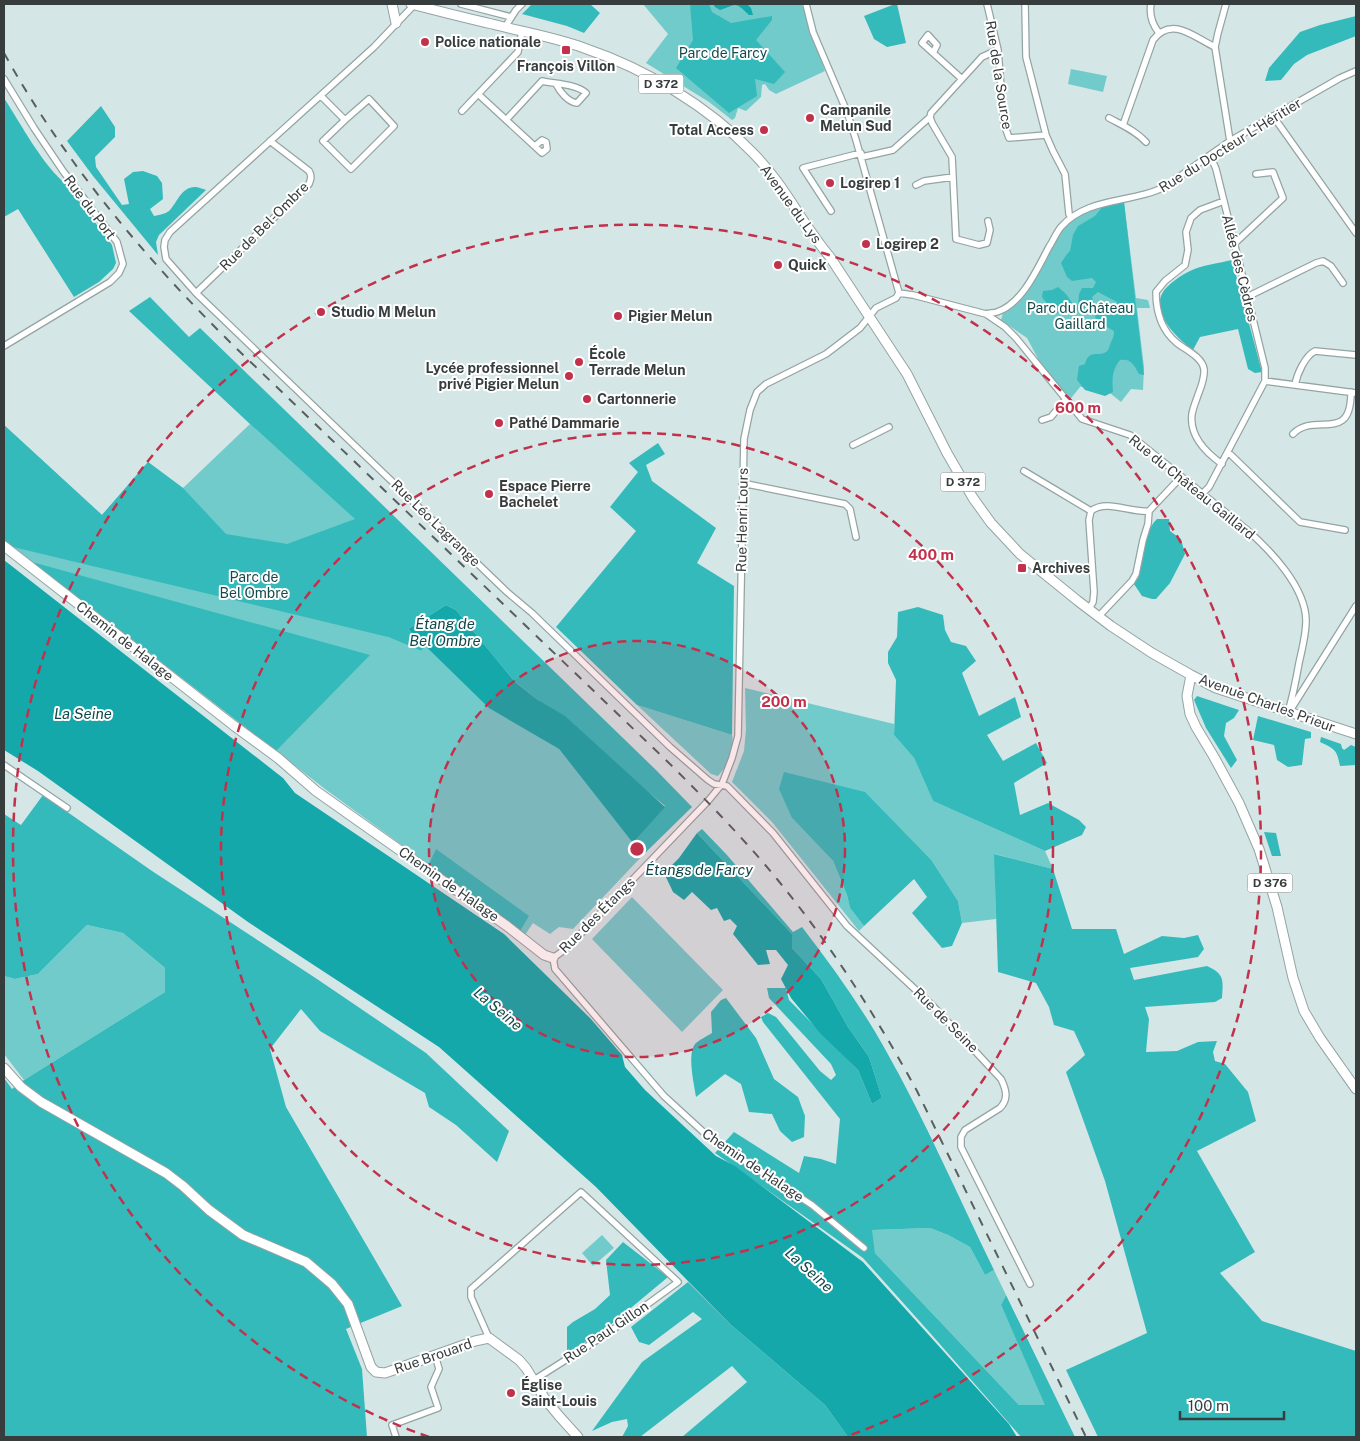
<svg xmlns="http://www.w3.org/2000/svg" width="1360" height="1441" viewBox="0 0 1360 1441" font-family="'Public Sans',sans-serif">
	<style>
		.green { fill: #72cbcb }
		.forest { fill: #35babb }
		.water { fill: #14a8aa }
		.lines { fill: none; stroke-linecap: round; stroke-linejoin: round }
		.street-casing { stroke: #94a4a3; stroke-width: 8 }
		.secondary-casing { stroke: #94a4a3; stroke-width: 11 }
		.primary-casing { stroke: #94a4a3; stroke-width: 11 }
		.street { stroke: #fff; stroke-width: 5.5 }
		.secondary { stroke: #fff; stroke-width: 9 }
		.primary { stroke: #fff; stroke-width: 9 }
		.rail { stroke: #575f5f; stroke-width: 2; stroke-dasharray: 9 9; stroke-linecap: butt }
		.ring { fill: none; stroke: #c2314b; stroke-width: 2.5; stroke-dasharray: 9 6 }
		.poi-dot { fill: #c2314b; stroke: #fff; stroke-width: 2 }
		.labels { text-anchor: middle; stroke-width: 4; stroke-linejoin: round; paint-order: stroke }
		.shield { fill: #fff; stroke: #737777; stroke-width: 1 }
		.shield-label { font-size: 12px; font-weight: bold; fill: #373d3d }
		.poi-label { font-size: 14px; font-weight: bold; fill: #373d3d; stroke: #fff; text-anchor: start }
		.park-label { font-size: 14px; fill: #134b4c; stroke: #fff }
		.street-label { font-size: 14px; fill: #373d3d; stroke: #fff }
		.water-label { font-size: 15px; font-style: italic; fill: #11494a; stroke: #fff }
		.centre { fill: #c2314b; stroke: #fff; stroke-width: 2.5 }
		.ring-label { font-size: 15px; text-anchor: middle; font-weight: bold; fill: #c2314b; stroke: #fff; stroke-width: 4; stroke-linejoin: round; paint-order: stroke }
	</style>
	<rect width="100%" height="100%" fill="#d5e6e6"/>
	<path class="green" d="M 643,4 L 802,4 L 825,71 L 776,94 L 769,90 L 765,84 L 762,85 L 761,97 L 746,111 L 738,108 L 735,118 L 732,120 L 709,102 L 646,63 L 668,34 Z
		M 1071,69 L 1107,76 L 1103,92 L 1068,84 Z
		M 1124,202 L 1136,298 L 1148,300 L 1150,308 L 1137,308 L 1144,367 L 1143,390 L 1131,389 L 1121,402 L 1100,385 L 1080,387 L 1068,402 L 1046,370 L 1044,370 L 1027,338 L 1001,320 L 1003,313 C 1013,306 1023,297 1030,287 C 1049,260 1057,222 1090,209 C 1101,205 1113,204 1124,202 Z
		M 250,424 L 429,584 L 388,637 L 421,651 L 426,646 L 489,707 L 559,749 L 643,855 L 573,929 L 559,927 L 550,934 L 533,923 L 525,935 L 325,789 L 4,540 L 4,425 L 102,515 L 148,462 L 183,488 Z
		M 745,688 L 894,724 L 894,735 L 914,758 L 933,801 L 1045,851 L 1053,869 L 995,854 L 996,919 L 962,923 L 958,901 L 932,861 L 792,818 L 833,861 L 847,895 L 850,908 L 864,926 L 859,931 L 772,822 L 732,782 L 744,751 L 746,730 Z
		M 637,705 L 732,735 C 735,748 727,767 718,776 L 711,774 Z
		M 632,897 L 723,990 L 682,1032 L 592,939 Z
		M 87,925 L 123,933 L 166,969 L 165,992 L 24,1080 L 4,1054 L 4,976 L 15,979 L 38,974 Z
		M 930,1228 L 948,1235 L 970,1247 L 985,1275 L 994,1270 L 1006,1295 L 1001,1305 L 1046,1405 L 1019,1405 L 875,1253 L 871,1230 Z
		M 602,1235 L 614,1248 L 593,1266 L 582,1253 Z"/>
	<path class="forest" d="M 532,4 L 590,4 L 600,13 L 584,33 L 567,26 L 522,14 Z
		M 690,4 L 709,4 L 712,12 L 731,23 L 772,16 L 772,20 L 756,40 L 785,72 L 774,84 L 755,79 L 757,96 L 729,113 L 676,68 L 693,40 Z
		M 895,4 L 897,4 L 906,43 L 887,47 L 874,39 L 864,16 Z
		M 1356,16 L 1356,36 L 1307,55 L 1294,64 L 1281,80 L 1265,81 L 1269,68 L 1300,32 L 1320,25 Z
		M 4,98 C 21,124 43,166 67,185 L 112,245 L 116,263 L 113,269 L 99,282 L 74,297 L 18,209 L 4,217 Z
		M 101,106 L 115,127 L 115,137 L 95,157 L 96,167 L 122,205 L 129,204 L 124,179 L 133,172 L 143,171 L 157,176 L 162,183 L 163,199 L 150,209 L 154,216 C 159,215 165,214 169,211 C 177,203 181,187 195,187 C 198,187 203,189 206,190 L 159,235 L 156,242 L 158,255 L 93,176 L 67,141 Z
		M 1124,202 L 1144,375 L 1139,374 C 1134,365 1131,358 1120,360 C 1112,370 1112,379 1113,392 L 1105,396 L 1085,390 L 1077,380 L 1079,366 L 1085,364 C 1089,347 1101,359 1108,350 C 1109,349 1110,344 1111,342 C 1113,338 1114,336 1114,331 L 1098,322 L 1095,317 L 1096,313 L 1106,309 L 1117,308 L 1117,302 L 1098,292 L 1092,297 L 1094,304 L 1092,309 C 1079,314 1079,309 1067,310 C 1063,311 1059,313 1055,314 L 1042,297 L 1043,291 L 1052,290 L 1058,287 L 1066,294 L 1073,304 L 1078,305 L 1079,294 L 1082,288 L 1093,288 L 1096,282 L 1092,278 L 1072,281 L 1067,277 L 1061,263 L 1067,254 L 1070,251 L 1073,235 L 1078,226 L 1095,216 L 1103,206 Z
		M 1232,260 L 1262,372 L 1255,373 L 1248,369 L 1238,329 L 1200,337 L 1193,350 C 1178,339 1150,313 1163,292 C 1167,285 1183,274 1190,271 C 1201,265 1220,263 1232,260 Z
		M 150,297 L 189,337 L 200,328 L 656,770 L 692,807 L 643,855 L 633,843 L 665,806 L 538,700 L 515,682 L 456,610 L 446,605 L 408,629 L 426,646 L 421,651 L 388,637 L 13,547 L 4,540 L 4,425 L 102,515 L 148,462 L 183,488 L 226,534 L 287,544 L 355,519 L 250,424 L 129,311 Z
		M 658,443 L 665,454 L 646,465 L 652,481 L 716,528 L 697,563 L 734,586 L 732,735 L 637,705 L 556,627 L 636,531 L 610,507 L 638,472 L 629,463 Z
		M 1157,519 L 1169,519 L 1170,531 L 1181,539 L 1185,554 L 1170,583 L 1156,599 L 1152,599 L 1142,596 L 1134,584 C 1138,568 1145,529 1157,519 Z
		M 32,562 L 370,655 L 276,751 Z
		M 918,607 L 943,615 L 945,630 L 951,642 L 966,646 L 976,661 L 962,673 L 979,716 L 1015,697 L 1021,717 L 987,735 L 1003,761 L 1036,743 L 1047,763 L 1014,783 L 1020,815 L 1048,803 L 1079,820 L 1086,827 L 1082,835 L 1045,851 L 933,801 L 914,758 L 894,735 L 896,680 L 888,663 L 888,652 L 897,637 L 898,612 Z
		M 1197,696 L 1239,710 L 1234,718 L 1226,723 L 1224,736 L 1237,760 L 1231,768 L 1206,728 L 1194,700 Z
		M 1258,716 L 1311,732 L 1311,738 L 1305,739 L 1302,765 L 1288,767 L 1277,760 L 1274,745 L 1253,740 Z
		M 1321,737 L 1341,744 L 1342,748 L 1344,750 L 1351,745 L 1356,747 L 1356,765 L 1340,766 C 1337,750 1335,749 1320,742 Z
		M 784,772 L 865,792 L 932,861 L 958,901 L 962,923 L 952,946 L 942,948 L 912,913 L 927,897 L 914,879 L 864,926 L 850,908 L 847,895 L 833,861 L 792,818 L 779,789 Z
		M 43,795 L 152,871 L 317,979 L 426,1053 L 509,1131 L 497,1162 L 456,1125 L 429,1107 L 425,1093 L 320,1031 L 301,1009 L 270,1049 L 286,1107 L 402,1306 L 346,1329 L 362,1369 L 367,1437 L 4,1437 L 4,1078 L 12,1089 L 24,1080 L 165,992 L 165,968 L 123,933 L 87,925 L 38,974 L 15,979 L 4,976 L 4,814 L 21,825 Z
		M 702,829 L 727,855 L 793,932 L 802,927 C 832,966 861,1006 885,1049 C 925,1120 958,1196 994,1270 L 985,1275 L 970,1247 L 948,1235 L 930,1228 L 872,1230 L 875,1253 L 1019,1405 L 1045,1405 L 1001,1305 L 1006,1295 L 1075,1437 L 1021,1437 L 931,1334 L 863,1258 L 715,1153 L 734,1132 L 799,1173 L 804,1156 L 821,1159 L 836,1164 L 840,1119 L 763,1022 L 761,1017 L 768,1013 L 776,1017 L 820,1071 L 831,1080 L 836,1075 L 831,1064 L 769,998 L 767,988 L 786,988 L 789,1000 L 858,1070 L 872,1104 L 882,1098 L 869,1057 L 848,1027 L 821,979 L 792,948 L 792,934 L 697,833 Z
		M 1264,832 L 1276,833 L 1281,856 L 1272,856 Z
		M 436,849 L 529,916 L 520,931 L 429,864 Z
		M 994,854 L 1053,869 L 1072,929 L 1116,929 L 1124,954 L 1162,936 L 1184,938 L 1198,935 L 1204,949 L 1198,957 L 1130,968 L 1134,980 L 1207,966 C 1225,974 1223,980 1222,998 L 1215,1002 L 1145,1007 L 1149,1019 L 1146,1052 L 1177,1051 L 1198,1042 L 1217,1041 L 1213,1052 L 1215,1061 L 1225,1064 L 1248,1092 L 1256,1121 L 1197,1151 L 1255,1252 L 1220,1273 L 1262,1321 L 1356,1351 L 1356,1437 L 1098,1437 L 1066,1370 L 1147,1333 L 1105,1181 L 1066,1072 L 1085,1055 L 1074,1031 L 1054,1025 L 1049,1007 L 1036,983 L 998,972 Z
		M 726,998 L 756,1038 L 774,1079 L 798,1097 L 805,1116 L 804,1137 L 792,1142 L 780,1131 L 772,1114 L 749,1112 L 741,1084 L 725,1074 L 696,1097 C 694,1084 687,1055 695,1044 C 699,1040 707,1036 712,1033 L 711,1012 L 721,1000 Z
		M 623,1242 L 668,1277 L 602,1332 L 567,1353 L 567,1327 L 573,1322 L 595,1309 L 610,1295 L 606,1260 Z
		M 688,1282 L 730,1324 L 825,1405 L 848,1437 L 682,1437 L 747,1382 L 732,1366 L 640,1437 L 622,1437 L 628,1426 L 627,1419 L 612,1422 L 592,1431 L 642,1362 L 702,1319 L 693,1312 L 649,1345 L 639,1342 L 631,1327 Z"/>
	<path class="water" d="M 713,4 L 747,4 L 751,8 L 753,15 L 749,15 C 734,1 738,4 720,10 L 715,7 Z
		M 4,560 L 283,778 L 295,793 L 504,934 L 590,1018 L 622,1055 L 625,1067 L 645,1090 L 716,1156 L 735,1166 L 863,1262 L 1009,1424 L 1017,1437 L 848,1437 L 825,1405 L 730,1324 L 596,1187 L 439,1047 L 248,922 L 38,771 L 4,750 Z
		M 446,605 L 456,610 L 515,682 L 538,700 L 565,716 L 665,807 L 633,843 L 559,749 L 489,708 L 408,629 Z
		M 697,833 L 792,934 L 792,948 L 821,979 L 848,1027 L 869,1057 L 882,1098 L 872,1104 L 858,1070 L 820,1033 L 791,998 L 781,979 L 788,965 L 776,950 L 766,950 L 770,964 L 758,965 L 733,934 L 737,926 L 730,919 L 724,921 L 717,908 L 711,910 L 692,892 L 684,900 L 673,892 L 664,873 L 679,858 Z"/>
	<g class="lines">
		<defs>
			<path id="street" d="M 415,4 L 374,47 L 170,232 L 165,240 L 164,247 L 166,259 L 196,293 L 507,592 L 532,613 L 670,747 L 708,780 L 714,784 L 727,786 L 773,833 L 847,926 L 933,1006 L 1001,1079 C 1006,1089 1009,1099 1000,1108 L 965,1130 L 961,1137 L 961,1147 L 1030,1284
				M 461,4 L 511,17
				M 806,4 L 813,32 L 847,112 L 856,140 L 899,293
				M 987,4 L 998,50 L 1004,124 L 1009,138 L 1046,135
				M 1025,4 L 1026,57 L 1046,135 L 1053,151 L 1065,174 L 1069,214 L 1071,218
				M 1151,4 C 1149,15 1152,24 1159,33
				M 1226,4 L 1218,33 L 1215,47 L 1230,141
				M 505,27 L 516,10 L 522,4
				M 933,53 L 937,45 L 928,35 L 922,43 L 962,79
				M 4,79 L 34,128 L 63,171 L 117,242 L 123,264 L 119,273 L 110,282 L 4,346
				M 478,94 L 542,153 L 547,149 L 546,142 L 542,140 L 535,146
				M 321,96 L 345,120 L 323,141 L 351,169 L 394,126 L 369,99 L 345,120
				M 462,111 L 518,52 L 522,31
				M 1273,116 L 1356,233
				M 1109,118 C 1122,125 1136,131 1146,142
				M 506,120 L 542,81 C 556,84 576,84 586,93 L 577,103 C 568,102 560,92 556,84
				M 1123,125 L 1153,40 C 1172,15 1195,38 1215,47
				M 1210,155 L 1216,169 L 1265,368 L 1265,381
				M 862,157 L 893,150 L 930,117 L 931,113 L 982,57 L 995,51 L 998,50
				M 953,177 L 956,239 L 979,245 L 987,243 L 990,230 L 988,221
				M 916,185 L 924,181 L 953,177 L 952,157 L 932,123 L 930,117
				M 831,211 L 803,168 L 861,153
				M 1234,244 L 1283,198 L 1273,172 L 1256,174
				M 196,293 L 309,184 C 311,179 312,176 309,171 L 270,141
				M 899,293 L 913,295 L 986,314 C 990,313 994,313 997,312 C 1023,303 1037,269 1049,247 C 1053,241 1056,233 1061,227 C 1088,196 1133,204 1166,186 L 1230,141 L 1340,78 L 1356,71
				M 1247,297 L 1316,263 L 1323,261 L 1331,266 L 1343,283
				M 986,314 L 1005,327 L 1016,338 L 1082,419 L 1130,435 L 1246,529 C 1270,550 1306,587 1306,621 C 1306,635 1302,649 1299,663 C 1296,680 1293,696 1288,712
				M 1295,385 C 1297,374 1305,356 1315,351 L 1356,355
				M 1042,420 L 1051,417 L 1065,400
				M 1293,434 C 1315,411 1351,445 1351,392
				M 853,445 L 889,427
				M 1228,452 L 1300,522 L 1345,530
				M 1222,464 C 1205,452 1189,436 1192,414 C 1193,408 1196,401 1198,395 C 1201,387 1205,378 1204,369 C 1202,357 1186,350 1177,343 C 1161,330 1156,311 1156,292 L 1165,281 L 1185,265 L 1188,250 L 1186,232 L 1191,218 L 1200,210 L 1224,201
				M 1024,471 L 1091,511
				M 742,483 L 845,504 L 850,509 L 856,537
				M 1203,493 L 1209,487 L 1265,381 L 1356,393
				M 1089,609 L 1093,602 L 1094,592 L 1089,520 L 1091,511 C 1107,499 1130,513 1149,511 L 1181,477
				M 1098,617 L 1132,581 L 1136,574 L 1143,540 L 1148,524 L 1149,511
				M 1291,709 L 1356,606
				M 4,765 L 67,808
				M 864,1248 L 812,1205 L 711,1139 L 664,1096 L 555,969 L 553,958 L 567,948 L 708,801 L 722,784 L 732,758 L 738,736 L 744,439 L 750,410 L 757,392 L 766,384 L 826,354 L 860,328 L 876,308 L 896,298 L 899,293
				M 489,1338 L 471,1297 L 471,1289 L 581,1192 L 678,1282 L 608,1333 L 534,1380
				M 396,1437 L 392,1425 L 438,1408 L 431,1387 L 439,1369 L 435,1355"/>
			<path id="secondary" d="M 392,4 L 396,23
				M 4,546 L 233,725 L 278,758 L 316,791 L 507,926 L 544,955 L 553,958
				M 4,1068 L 21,1087 L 41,1102 L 166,1173 L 183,1186 L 209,1210 L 243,1235 L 306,1262 L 332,1284 L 348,1304 L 371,1367 L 376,1372 L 385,1373 L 475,1341 L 489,1338 L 519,1360 L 526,1368 L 545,1399 L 559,1416 L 578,1437"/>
			<path id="primary" d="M 411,4 C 438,11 465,18 492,24 C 523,32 554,37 584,48 C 646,69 708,106 753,153 C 784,184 802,224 830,257 L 907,374 L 947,453 L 973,498 L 991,523 L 1020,554 L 1078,601 L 1111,626 L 1152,653 L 1191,675 L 1216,688 L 1356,734
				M 1191,675 L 1187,696 L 1190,714 L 1196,727 L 1214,757 L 1239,803 L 1259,849 L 1277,907 L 1293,978 L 1304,1011 L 1320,1038 L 1356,1089"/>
		</defs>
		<use href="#street" class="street-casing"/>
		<use href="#secondary" class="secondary-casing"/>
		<use href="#primary" class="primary-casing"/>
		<use href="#street" class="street"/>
		<use href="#secondary" class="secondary"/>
		<use href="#primary" class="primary"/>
		<path class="rail" d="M 4,53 C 65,163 146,260 236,348 L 671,765 C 708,802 744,839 777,879 C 831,945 876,1016 917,1091 L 1086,1437"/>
	</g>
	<circle cx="637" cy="849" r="208" fill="#c2314b" fill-opacity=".12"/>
	<g class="ring">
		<circle cx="637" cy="849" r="208"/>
		<circle cx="637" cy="849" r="416"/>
		<path d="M429 1437A624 624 0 1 1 845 1437"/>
	</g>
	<g class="poi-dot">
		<circle cx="425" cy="42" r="5"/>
		<rect x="561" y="45" width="10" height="10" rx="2.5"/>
		<circle cx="810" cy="118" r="5"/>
		<circle cx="764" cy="130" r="5"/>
		<circle cx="830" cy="183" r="5"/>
		<circle cx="866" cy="244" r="5"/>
		<circle cx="778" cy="265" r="5"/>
		<circle cx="321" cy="312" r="5"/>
		<circle cx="618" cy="316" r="5"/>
		<circle cx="579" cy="362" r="5"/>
		<circle cx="569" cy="376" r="5"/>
		<circle cx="587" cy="399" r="5"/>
		<circle cx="499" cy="423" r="5"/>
		<circle cx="489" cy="494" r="5"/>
		<rect x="1017" y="563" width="10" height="10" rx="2.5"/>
		<circle cx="511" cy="1393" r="5"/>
	</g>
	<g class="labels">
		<g class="shield">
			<rect x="638.5" y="74.5" width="45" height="19" rx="4"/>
			<rect x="940.5" y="472.5" width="45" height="19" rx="4"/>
			<rect x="1247.5" y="873.5" width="45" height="19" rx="4"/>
		</g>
		<g class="shield-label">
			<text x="661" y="88">D 372</text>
			<text x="963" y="486">D 372</text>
			<text x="1270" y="887">D 376</text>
		</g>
		<g class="poi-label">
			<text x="435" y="47">Police nationale</text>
			<text x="566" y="71" text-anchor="middle">François Villon</text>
			<text x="820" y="115">Campanile<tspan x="820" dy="16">Melun Sud</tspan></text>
			<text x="754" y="135" text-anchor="end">Total Access</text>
			<text x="840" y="188">Logirep 1</text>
			<text x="876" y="249">Logirep 2</text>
			<text x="788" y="270">Quick</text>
			<text x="331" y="317">Studio M Melun</text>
			<text x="628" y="321">Pigier Melun</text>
			<text x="589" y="359">École<tspan x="589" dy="16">Terrade Melun</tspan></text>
			<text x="559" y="373" text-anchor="end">Lycée professionnel<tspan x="559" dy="16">privé Pigier Melun</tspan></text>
			<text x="597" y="404">Cartonnerie</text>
			<text x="509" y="428">Pathé Dammarie</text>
			<text x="499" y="491">Espace Pierre<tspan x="499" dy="16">Bachelet</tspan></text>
			<text x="1032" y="573">Archives</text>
			<text x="521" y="1390">Église<tspan x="521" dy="16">Saint-Louis</tspan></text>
		</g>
		<g class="park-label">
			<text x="723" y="58">Parc de Farcy</text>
			<text x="1080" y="313">Parc du Château<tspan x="1080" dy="16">Gaillard</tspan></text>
			<text x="254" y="582">Parc de<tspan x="254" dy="16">Bel Ombre</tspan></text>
		</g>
		<g class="street-label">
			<text transform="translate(999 75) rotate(81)" y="5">Rue de la Source</text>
			<text transform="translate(1230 145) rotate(-32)" y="5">Rue du Docteur L'Héritier</text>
			<text transform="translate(791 204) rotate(54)" y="5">Avenue du Lys</text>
			<text transform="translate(90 207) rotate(53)" y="5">Rue du Port</text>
			<text transform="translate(264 226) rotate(-45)" y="5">Rue de Bel-Ombre</text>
			<text transform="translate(1240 268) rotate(76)" y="5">Allée des Cèdres</text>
			<text transform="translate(1192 487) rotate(39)" y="5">Rue du Château Gaillard</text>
			<text transform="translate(742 520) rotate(-89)" y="5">Rue Henri Lours</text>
			<text transform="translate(436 523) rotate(44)" y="5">Rue Léo Lagrange</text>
			<text transform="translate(125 641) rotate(38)" y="5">Chemin de Halage</text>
			<text transform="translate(1267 703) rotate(20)" y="5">Avenue Charles Prieur</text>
			<text transform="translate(449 884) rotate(35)" y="5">Chemin de Halage</text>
			<text transform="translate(597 915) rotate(-45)" y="5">Rue des Étangs</text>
			<text transform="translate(946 1020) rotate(45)" y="5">Rue de Seine</text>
			<text transform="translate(753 1165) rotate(34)" y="5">Chemin de Halage</text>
			<text transform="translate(606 1332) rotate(-34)" y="5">Rue Paul Gillon</text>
			<text transform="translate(433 1356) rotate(-19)" y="5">Rue Brouard</text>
		</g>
		<g class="water-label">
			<text x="445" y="629">Étang de<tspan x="445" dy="17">Bel Ombre</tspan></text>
			<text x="83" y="719">La Seine</text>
			<text x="699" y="875">Étangs de Farcy</text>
			<text transform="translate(498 1009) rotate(40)" y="5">La Seine</text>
			<text transform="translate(809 1270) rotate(42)" y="5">La Seine</text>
		</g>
	</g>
	<circle cx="637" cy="849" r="8" class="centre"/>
	<g class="ring-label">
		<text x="1078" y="413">600 m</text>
		<text x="931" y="560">400 m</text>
		<text x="784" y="707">200 m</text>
	</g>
	<rect width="1360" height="1441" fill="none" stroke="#373d3d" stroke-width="10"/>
	<path d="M1180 1411v8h104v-8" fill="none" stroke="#373d3d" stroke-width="2.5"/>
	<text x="1188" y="1411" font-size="15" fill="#373d3d" stroke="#ffffff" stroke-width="4" paint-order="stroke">100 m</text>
</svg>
